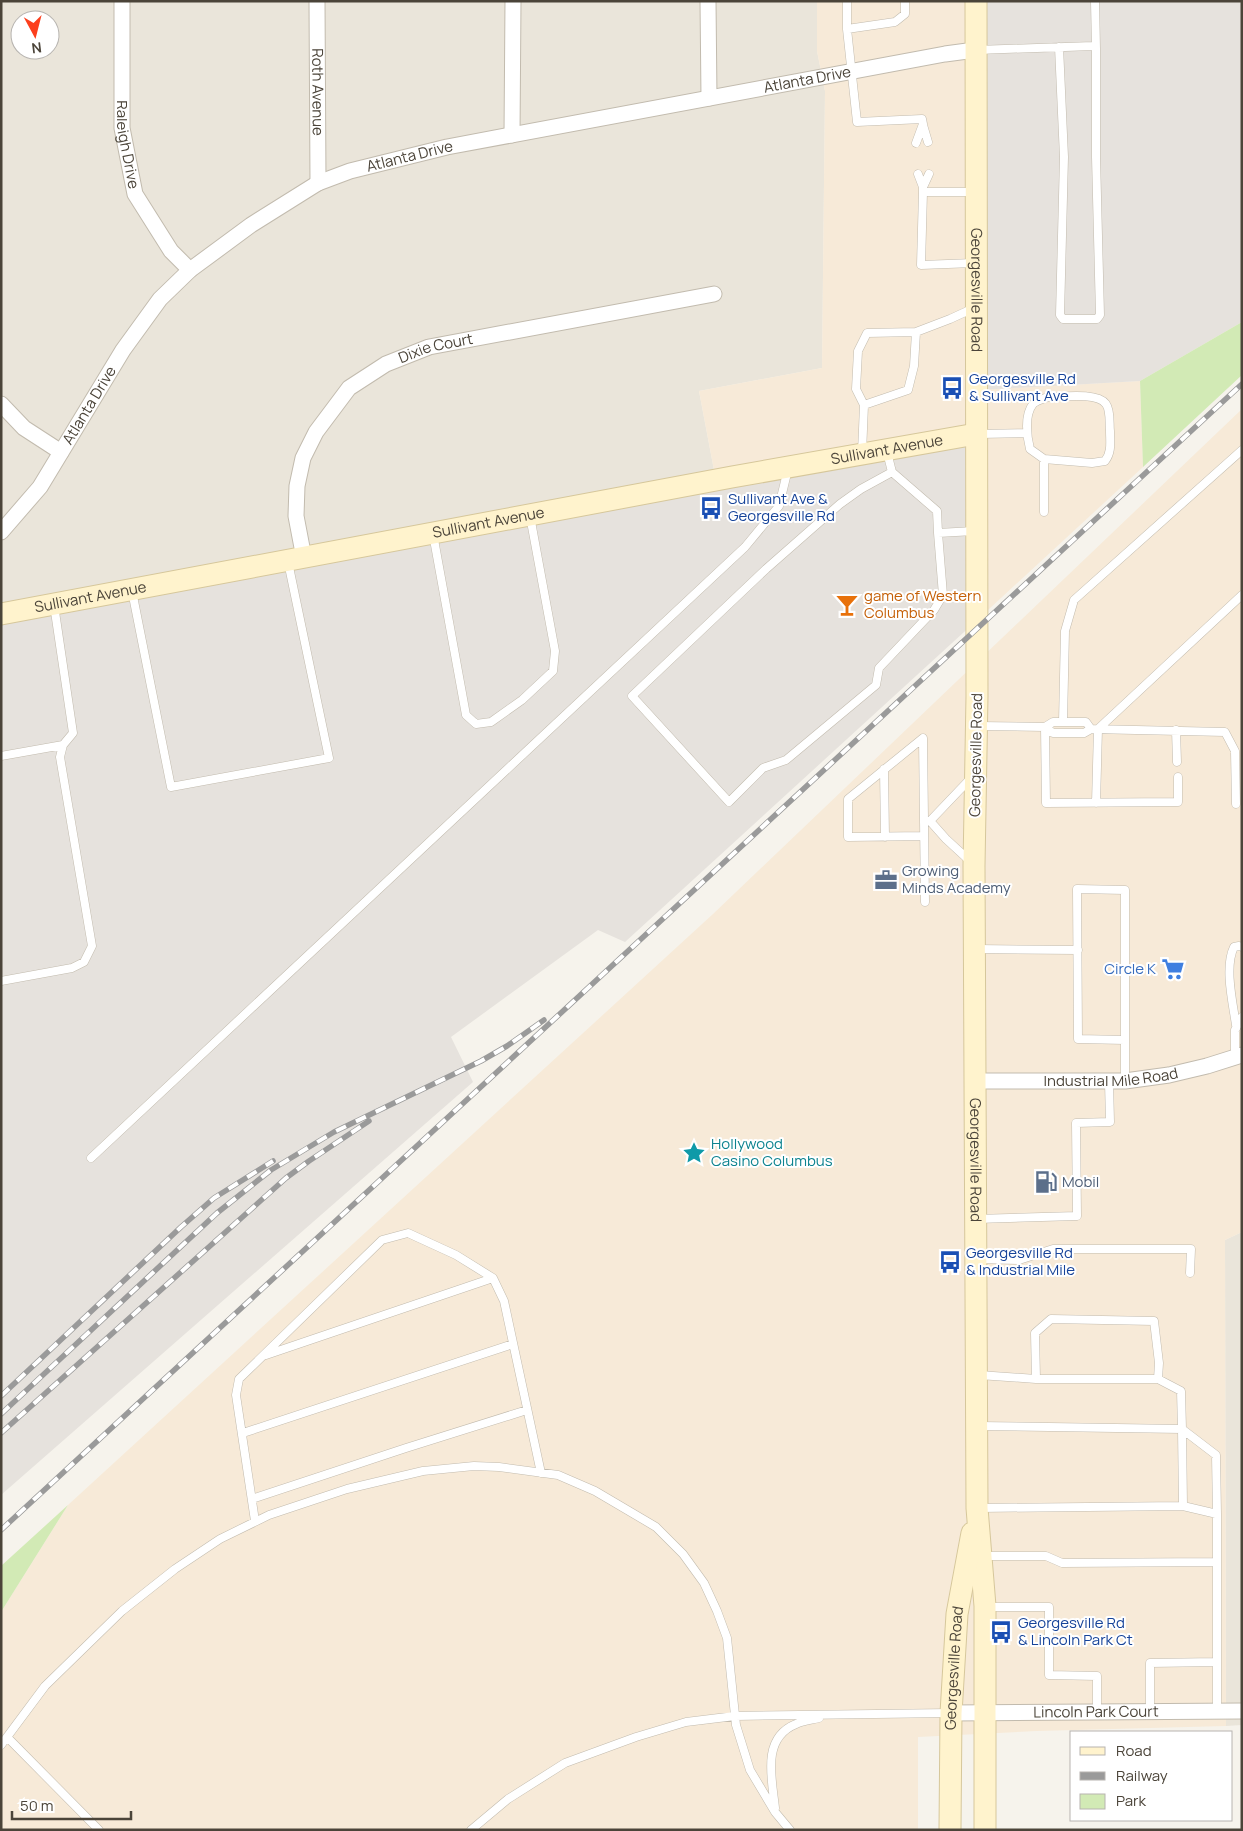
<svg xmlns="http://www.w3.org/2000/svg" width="1243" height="1831" viewBox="0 0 1243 1831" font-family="Manrope,sans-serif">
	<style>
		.residential { fill: #eae5da; fill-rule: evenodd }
		.commercial { fill: #f7ead8 }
		.industrial { fill: #e6e2dd }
		.green { fill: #d2eab5 }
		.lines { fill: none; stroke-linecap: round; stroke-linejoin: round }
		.lane-casing { stroke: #c2bbae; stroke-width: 9 }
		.street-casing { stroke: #c2bbae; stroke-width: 17 }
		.secondary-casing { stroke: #d6c79b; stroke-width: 23 }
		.lane { stroke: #fff; stroke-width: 8 }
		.street { stroke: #fff; stroke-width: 15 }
		.secondary { stroke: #fff3cd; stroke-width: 21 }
		.rail-casing { stroke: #9a9a9a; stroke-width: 5.5 }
		.rail { stroke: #fff; stroke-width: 4; stroke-dasharray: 11; stroke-linecap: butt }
		.labels { text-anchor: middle; stroke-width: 4; stroke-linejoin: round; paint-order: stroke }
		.street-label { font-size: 15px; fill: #4b4439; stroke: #fff }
		.transit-label { font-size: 15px; fill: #164399; stroke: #fff; text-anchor: start }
		.food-label { font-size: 15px; fill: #c56008; stroke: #fff; text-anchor: start }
		.service-label { font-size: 15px; fill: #4e5e75; stroke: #fff; text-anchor: start }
		.shop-label { font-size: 15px; fill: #366cbe; stroke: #fff; text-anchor: end }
		.culture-label { font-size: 15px; fill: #0d838f; stroke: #fff; text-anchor: start }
	</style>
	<rect width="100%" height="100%" fill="#f6f3ec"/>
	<path class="residential" d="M 1,1 L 817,1 L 817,51 L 825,91 L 822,368 L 699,391 L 717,486 L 1,620 ZM 20,20 L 50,20 L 50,50 L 20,50 Z
		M 1242,1232 L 1242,1725 L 1226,1726 L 1225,1240 Z"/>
	<path class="commercial" d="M 817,1 L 981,1 L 980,390 L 1140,381 L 1143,467 L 975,622 L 717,486 L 699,391 L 822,368 L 825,91 L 817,51 Z
		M 1242,409 L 1242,1232 L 1225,1240 L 1226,1726 L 1037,1731 L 918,1737 L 918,1830 L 1,1830 L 1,1612 L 68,1505 L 713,914 Z"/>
	<path class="industrial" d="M 981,1 L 1242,1 L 1242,322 L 1140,381 L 980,390 Z
		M 973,437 L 975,622 L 625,942 L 598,930 L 451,1037 L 473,1082 L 1,1495 L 1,620 Z"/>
	<path class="green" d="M 1242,322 L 1242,375 L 1143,467 L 1140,381 Z
		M 68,1505 L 1,1612 L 1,1566 Z"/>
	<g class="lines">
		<defs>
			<path id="lane" d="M 847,1 L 847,29 L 857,122 L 922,119 L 923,124 L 916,143
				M 1095,1 L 1096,49
				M 847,29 L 895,22 L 905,14 L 905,1
				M 977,50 L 1093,46 L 1096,49 L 1096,157 L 1100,315 L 1097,319 L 1063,319 L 1060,315 L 1064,157 L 1059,47
				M 923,125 L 928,142
				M 918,174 L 923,187 L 929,174
				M 923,187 L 923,192 L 975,192
				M 923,192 L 921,265 L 974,263
				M 916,332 L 914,366 L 908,390 L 864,405 L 856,389 L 858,351 L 867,333 L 916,332 L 950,319 L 974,308
				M 1048,397 C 1062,397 1097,392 1106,404 C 1111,411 1109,423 1110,431 C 1110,442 1112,452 1105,461 L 1092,463 L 1044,459 L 1030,449 C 1027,437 1024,415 1033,404 C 1037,400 1043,399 1048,397 Z
				M 979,434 L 1027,433
				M 887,452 L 892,472 L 861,489 L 840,504 L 766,569 L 632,696 L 729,802 L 763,768 L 786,760 L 876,685 L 879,668 L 934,610 L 943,595 L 938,533 L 974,531
				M 862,453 L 864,405
				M 1044,459 L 1044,512
				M 892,472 L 937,511 L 938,533
				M 433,534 L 466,715 L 476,724 L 491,722 L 522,700 L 553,671 L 555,651 L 530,516
				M 132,591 L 171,787 L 329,758 L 288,562
				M 1063,722 L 1065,631 L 1074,600 L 1242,450
				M 979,726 L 1045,727 L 1046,803 L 1178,802 L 1178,777
				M 1091,729 L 1086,722 L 1053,722 L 1045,727 L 1053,733 L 1084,733 L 1091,729 L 1225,732 L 1235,751 L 1236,804
				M 1176,730 L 1177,762
				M 1,756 L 63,745
				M 884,769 L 885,837
				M 1096,803 L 1098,729 L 1242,595
				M 924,821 L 930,821 L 971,778
				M 930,821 L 946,839 L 971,862
				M 924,836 L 848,837 L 848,799 L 923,738 L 925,902
				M 976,949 L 1078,950
				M 1,981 L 72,968 L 84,962 L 92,946 L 60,757 L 63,745 L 73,733 L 54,605
				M 1236,1025 C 1233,1004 1224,967 1234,947 L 1239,946 L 1242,947
				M 1125,1040 L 1078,1039 L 1077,889 L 1125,890 L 1125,1081
				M 1235,1057 L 1235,1030 L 1242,1017
				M 91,1158 L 745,547 L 779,506 L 788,469
				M 976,1219 L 1077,1216 L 1076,1123 L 1110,1122 L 1109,1082
				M 978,1259 L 1019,1260 L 1053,1249 L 1191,1249 L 1190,1273
				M 266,1355 L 493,1278
				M 979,1375 L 1036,1379 L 1035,1333 L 1051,1319 L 1154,1321 L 1159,1363 L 1158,1379 L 1036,1379
				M 1158,1379 L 1181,1391 L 1182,1429 L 1216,1455 L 1217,1514
				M 979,1426 L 1182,1429 L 1183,1506 L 979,1508
				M 243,1433 L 513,1344
				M 252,1499 L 406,1448 L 527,1410
				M 1183,1506 L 1217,1514 L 1217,1712
				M 255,1521 L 236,1395 L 239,1379 L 382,1240 L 408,1233 L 456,1255 L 493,1278 L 504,1301 L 541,1473
				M 983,1556 L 1046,1556 L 1062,1563 L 1217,1562
				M 987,1607 L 1049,1607 L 1049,1675 L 1097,1676 L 1097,1712
				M 1150,1712 L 1150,1663 L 1217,1662
				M 7,1737 L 99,1830
				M 1,1745 L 45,1686 L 122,1611 L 175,1569 L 220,1539 L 269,1515 L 347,1489 L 423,1471 L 474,1466 L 499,1467 L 558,1475 L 595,1491 L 656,1527 L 683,1554 L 704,1583 L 717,1611 L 727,1638 L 736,1725 L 750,1770 L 775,1812 L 790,1830
				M 775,1808 C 772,1779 761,1738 796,1724 C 803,1721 811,1720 819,1718
				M 471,1830 L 508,1799 L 565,1763 L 636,1737 L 686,1722 L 735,1716 L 950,1713"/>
			<g id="street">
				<path id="s1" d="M 122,1 L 122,128 L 135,194 L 171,251 L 190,270"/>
				<path id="s2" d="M 317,1 L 318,183"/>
				<path d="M 708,1 L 709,98"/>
				<path d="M 512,135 L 513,1"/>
				<path d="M 1,404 L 24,428 L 61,452"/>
				<path id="s3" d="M 1,532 L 40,487 L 123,350 L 160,299 L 190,270 L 251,225 L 318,183 L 350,171 L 447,147 L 945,54 L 975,50"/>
				<path id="s4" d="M 304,558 L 296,516 L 297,486 L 303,458 L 316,432 L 349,388 L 386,364 L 429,347 L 714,294"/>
				<path id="s5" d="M 976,1081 L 1125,1081 L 1169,1075 L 1207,1066 L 1242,1055"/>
				<path id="s6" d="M 951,1713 L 1242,1711"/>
			</g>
			<g id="secondary">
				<path id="s7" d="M 976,1 L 977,696 L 974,866 L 977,1508 L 985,1606 L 985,1830"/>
				<path id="s8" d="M 1,614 L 732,477 L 976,434"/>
				<path id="s9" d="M 950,1830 L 951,1713 L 957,1614 L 972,1533"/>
			</g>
		</defs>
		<use href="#lane" class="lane-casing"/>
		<use href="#street" class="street-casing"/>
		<use href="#secondary" class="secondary-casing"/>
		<use href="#lane" class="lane"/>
		<use href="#street" class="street"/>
		<use href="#secondary" class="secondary"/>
		<defs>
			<path id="rail" d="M 1,1396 L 181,1227 L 214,1198 L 273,1161
				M 1,1414 L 217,1213 L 271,1170 L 334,1132 L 481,1061 L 507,1046 L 544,1020
				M 1,1433 L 286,1178 L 309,1161 L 369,1121
				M 1,1530 L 1242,384"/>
		</defs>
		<use href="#rail" class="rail-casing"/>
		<use href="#rail" class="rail"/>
	</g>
	<defs>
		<symbol id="bus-bare" viewBox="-9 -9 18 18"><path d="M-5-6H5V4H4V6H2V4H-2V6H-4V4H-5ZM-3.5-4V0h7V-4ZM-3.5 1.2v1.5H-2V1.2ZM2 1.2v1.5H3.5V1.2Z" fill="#1a4fb4" stroke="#fff" stroke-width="2.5" paint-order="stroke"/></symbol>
		<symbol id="bar-bare" viewBox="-9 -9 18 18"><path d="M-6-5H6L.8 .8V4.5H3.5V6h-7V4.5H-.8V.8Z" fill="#e8710a" stroke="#fff" stroke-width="2.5" paint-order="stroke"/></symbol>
		<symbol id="office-bare" viewBox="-9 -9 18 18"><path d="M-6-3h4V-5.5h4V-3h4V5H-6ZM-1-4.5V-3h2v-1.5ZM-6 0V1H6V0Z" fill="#5c6f8a" stroke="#fff" stroke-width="2.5" paint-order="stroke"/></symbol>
		<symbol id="supermarket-bare" viewBox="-9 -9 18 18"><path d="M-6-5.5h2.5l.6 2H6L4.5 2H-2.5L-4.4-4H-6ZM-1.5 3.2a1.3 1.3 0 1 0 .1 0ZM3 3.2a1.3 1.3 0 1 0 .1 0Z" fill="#3f7fe0" stroke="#fff" stroke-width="2.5" paint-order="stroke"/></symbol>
		<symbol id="sight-bare" viewBox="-9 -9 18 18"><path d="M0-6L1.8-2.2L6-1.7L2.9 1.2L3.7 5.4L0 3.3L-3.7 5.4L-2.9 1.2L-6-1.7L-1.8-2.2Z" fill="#0f9aa8" stroke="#fff" stroke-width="2.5" paint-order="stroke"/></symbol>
		<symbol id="fuel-bare" viewBox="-9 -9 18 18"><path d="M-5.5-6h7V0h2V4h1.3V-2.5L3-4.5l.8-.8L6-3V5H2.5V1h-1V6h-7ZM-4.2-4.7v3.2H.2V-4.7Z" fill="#5c6f8a" stroke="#fff" stroke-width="2.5" paint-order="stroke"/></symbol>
	</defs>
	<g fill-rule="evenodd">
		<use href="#bus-bare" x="936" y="372" width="32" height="32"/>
		<use href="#bus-bare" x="695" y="492" width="32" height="32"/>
		<use href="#bar-bare" x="831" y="589" width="32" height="32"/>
		<use href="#office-bare" x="870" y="864" width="32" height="32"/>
		<use href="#supermarket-bare" x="1157" y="953" width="32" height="32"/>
		<use href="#sight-bare" x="678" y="1137" width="32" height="32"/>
		<use href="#fuel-bare" x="1030" y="1166" width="32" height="32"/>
		<use href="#bus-bare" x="934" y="1246" width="32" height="32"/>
		<use href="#bus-bare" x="985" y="1616" width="32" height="32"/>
	</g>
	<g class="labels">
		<g class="street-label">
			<text dy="5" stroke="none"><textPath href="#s3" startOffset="980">Atlanta Drive</textPath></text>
			<text dy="5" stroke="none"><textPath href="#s2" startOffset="91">Roth Avenue</textPath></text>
			<text dy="5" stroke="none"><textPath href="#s1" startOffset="144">Raleigh Drive</textPath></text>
			<text dy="5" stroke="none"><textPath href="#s3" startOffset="575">Atlanta Drive</textPath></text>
			<text dy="5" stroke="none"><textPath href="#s7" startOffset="289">Georgesville Road</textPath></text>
			<text dy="5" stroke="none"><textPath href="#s4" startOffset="282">Dixie Court</textPath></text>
			<text dy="5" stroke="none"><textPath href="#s3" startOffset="155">Atlanta Drive</textPath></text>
			<text dy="5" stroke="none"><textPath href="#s8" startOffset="901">Sullivant Avenue</textPath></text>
			<text dy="5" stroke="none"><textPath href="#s8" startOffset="496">Sullivant Avenue</textPath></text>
			<text dy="5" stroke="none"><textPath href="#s8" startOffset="91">Sullivant Avenue</textPath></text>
			<text transform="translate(976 755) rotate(-89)" y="5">Georgesville Road</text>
			<text dy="5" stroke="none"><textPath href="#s5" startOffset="135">Industrial Mile Road</textPath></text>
			<text dy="5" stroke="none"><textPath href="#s7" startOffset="1159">Georgesville Road</textPath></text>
			<text dy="5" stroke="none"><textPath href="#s9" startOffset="162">Georgesville Road</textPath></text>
			<text dy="5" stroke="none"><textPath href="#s6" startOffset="145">Lincoln Park Court</textPath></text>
		</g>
		<g class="transit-label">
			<text x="969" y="384">Georgesville Rd<tspan x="969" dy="17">&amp; Sullivant Ave</tspan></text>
			<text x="728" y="504">Sullivant Ave &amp;<tspan x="728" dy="17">Georgesville Rd</tspan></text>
			<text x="966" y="1258">Georgesville Rd<tspan x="966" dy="17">&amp; Industrial Mile</tspan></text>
			<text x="1018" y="1628">Georgesville Rd<tspan x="1018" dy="17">&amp; Lincoln Park Ct</tspan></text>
		</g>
		<g class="food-label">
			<text x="864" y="601">game of Western<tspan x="864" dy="17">Columbus</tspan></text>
		</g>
		<g class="service-label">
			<text x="902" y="876">Growing<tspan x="902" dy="17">Minds Academy</tspan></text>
			<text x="1062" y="1187">Mobil</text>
		</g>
		<g class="shop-label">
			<text x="1156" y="974">Circle K</text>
		</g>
		<g class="culture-label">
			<text x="711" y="1149">Hollywood<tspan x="711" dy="17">Casino Columbus</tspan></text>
		</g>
	</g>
	<rect width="1243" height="1831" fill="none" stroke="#4b4439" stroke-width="5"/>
	<rect x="1070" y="1731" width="162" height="90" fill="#ffffff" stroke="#b7b4b0"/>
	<rect x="1080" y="1747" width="25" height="8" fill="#fff3cd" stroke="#b7b4b0"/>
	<text x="1116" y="1756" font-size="15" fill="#4b4439">Road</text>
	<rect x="1080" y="1772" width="25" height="8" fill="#9a9a9a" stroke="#b7b4b0"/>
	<text x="1116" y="1781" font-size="15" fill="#4b4439">Railway</text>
	<rect x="1080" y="1794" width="25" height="15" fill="#d2eab5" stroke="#b7b4b0"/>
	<text x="1116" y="1806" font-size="15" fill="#4b4439">Park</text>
	<g transform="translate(35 35) rotate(173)"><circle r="24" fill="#ffffff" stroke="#b7b4b0"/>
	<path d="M0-4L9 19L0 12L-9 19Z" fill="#fc3f1d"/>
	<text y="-8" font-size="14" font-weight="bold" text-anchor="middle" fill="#4b4439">N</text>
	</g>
	<path d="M12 1811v8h119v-8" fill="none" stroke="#4b4439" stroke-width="2.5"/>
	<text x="20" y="1811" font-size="15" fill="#4b4439" stroke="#ffffff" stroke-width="4" paint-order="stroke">50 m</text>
</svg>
